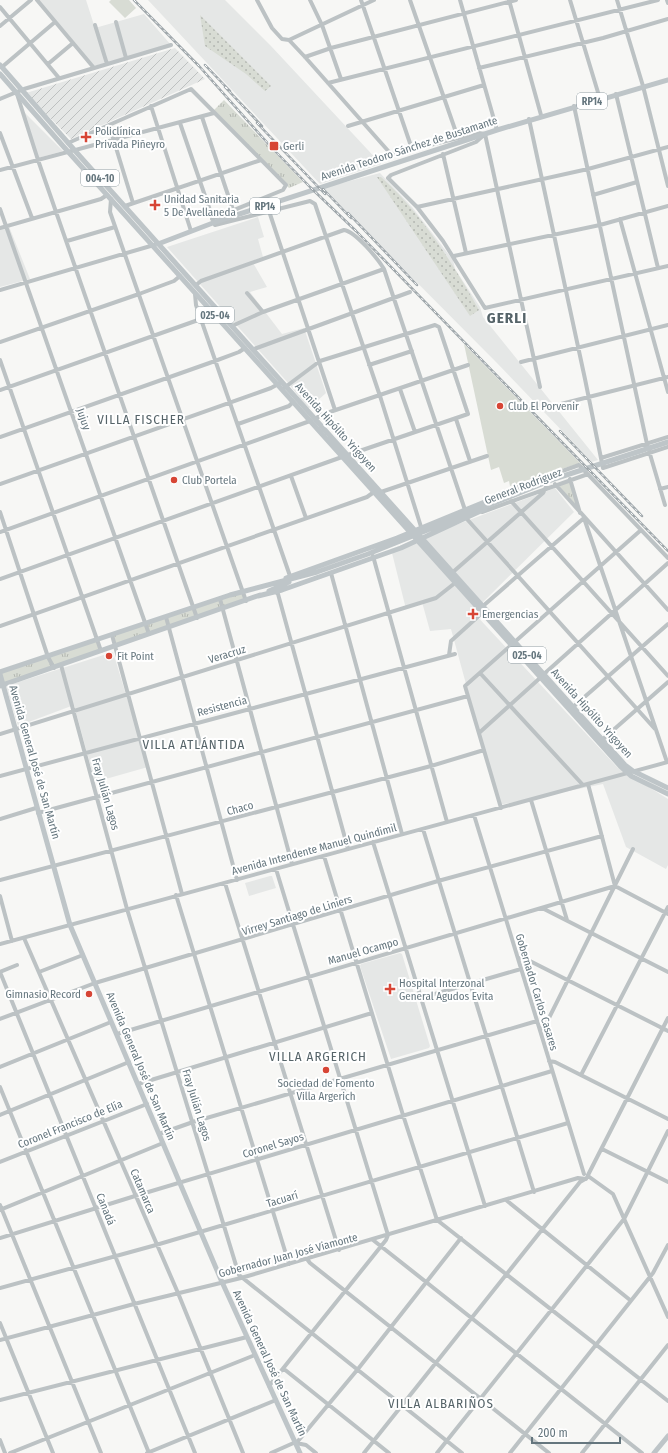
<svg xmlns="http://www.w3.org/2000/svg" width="668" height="1453" viewBox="0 0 668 1453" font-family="'Fira Sans Condensed',sans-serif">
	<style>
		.built { fill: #e5e7e6 }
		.industrial { fill: url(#industrial-furrows) }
		.grass { fill: url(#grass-dots) }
		.park { fill: url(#park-tufts) }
		.pitch { fill: #d8dcd4 }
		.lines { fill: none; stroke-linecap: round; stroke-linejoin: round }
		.minor { stroke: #bcc2c4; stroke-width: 4 }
		.major { stroke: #bec5c8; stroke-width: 5 }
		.rail-casing { stroke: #9fa7ab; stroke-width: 2.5 }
		.rail { stroke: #fff; stroke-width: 1; stroke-dasharray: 3; stroke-linecap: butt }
		.poi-dot { fill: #d74535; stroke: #fff; stroke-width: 1.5 }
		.labels { text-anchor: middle; stroke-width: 4; stroke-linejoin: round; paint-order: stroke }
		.shield { fill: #fff; stroke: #939fa5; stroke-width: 1 }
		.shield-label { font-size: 10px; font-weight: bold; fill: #65767e }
		.poi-label { font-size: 11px; fill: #65767e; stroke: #fff; text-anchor: start }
		.street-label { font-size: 11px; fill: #65767e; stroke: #fff }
		.quarter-label { font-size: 13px; letter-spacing: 1px; fill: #566469; stroke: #fff }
		.district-label { font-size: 15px; font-weight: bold; letter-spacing: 1px; fill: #566469; stroke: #fff }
	</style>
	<defs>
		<pattern id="industrial-furrows" width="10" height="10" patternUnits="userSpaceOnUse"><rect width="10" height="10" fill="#e5e7e6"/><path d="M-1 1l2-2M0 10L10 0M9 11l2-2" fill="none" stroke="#bdc0c0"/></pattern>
		<pattern id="grass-dots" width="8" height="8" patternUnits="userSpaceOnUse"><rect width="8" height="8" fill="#d8dcd4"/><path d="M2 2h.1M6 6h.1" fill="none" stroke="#b3b7b1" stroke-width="1.8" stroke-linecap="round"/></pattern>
		<pattern id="park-tufts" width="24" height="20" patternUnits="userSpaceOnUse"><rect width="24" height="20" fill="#d8dcd4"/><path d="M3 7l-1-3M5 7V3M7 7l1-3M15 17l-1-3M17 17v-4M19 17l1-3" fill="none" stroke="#b3b7b1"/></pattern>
	</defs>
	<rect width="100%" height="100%" fill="#f7f7f5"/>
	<path class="built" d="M 38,0 L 86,0 L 95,28 L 144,14 L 171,45 L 94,66 Z
		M 148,0 L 225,0 L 271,46 L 381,164 L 320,184 Z
		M 22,110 L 63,151 L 38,158 Z
		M 380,173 L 412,207 L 453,260 L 455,269 L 480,307 L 483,317 L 598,460 L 592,462 L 496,362 L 323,188 Z
		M 258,217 L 264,237 L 258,239 L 263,257 L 252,261 L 267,287 L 250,292 L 282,334 L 304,328 L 326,393 L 308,409 L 289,384 L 167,247 Z
		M 8,224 L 30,279 L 0,287 L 0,226 Z
		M 555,488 L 574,512 L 473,612 L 618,768 L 668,799 L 668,865 L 666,869 L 626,847 L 603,784 L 499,805 L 451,629 L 430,631 L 422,602 L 406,609 L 391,549 Z
		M 113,652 L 148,767 L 95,782 L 74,705 L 18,726 L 6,686 Z
		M 270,876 L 272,876 L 276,888 L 249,896 L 245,883 Z
		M 400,953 L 402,954 L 430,1046 L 429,1048 L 391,1059 L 360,966 L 361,964 Z"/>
	<path class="industrial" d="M 175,48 L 205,79 L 71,139 L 26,93 Z"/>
	<path class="grass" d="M 200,15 L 271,86 L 265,91 L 246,74 L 205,46 Z
		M 377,177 L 381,177 C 422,214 452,262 479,310 L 470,316 Z"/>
	<path class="park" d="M 224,100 L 303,182 L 289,188 L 214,110 Z
		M 570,482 L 577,506 L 559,486 Z
		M 242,592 L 246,601 L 115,646 L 112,635 Z
		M 97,640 L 101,651 L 0,686 L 0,672 Z"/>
	<path class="pitch" d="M 111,0 L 129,0 L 136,8 L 125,18 L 109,2 Z
		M 464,344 L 580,463 L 510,486 L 509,481 L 504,483 L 499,467 L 491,470 Z"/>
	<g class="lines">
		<path class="minor" d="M 37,0 L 94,68
			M 257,0 L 272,28 L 282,39 L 289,40 L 305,57 L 390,153 L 394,154 L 478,133 L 485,134
			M 310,0 L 322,25 L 341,79
			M 361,0 L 412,149
			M 410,0 L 458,138
			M 460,0 L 497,130
			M 509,0 L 541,115
			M 570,0 L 600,99
			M 617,0 L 643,86 L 668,186
			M 667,0 L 668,3
			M 0,7 L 59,78
			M 116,22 L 126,58
			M 95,25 L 107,64
			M 0,26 L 31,0
			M 289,40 L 374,0
			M 305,57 L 331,48 L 516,0
			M 48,64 L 73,43
			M 2,67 L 55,22
			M 479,68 L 603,38 L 668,19
			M 328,83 L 658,0
			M 17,94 L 38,160 L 197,618
			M 616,94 L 658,268
			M 0,99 L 24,89 L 171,45
			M 151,106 L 191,231
			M 574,106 L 647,444 L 665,505
			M 202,117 L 233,210
			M 529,119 L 585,379 L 603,468 L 668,447
			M 180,123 L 215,225 L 310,201 L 315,204 L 380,396 L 422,530
			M 109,125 L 133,203
			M 348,126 L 484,85
			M 0,133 L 32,218
			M 485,134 L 476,142 L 391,175 L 388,178 L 417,207 L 443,241 L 485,308 L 668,266
			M 485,134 L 540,387
			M 68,143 L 191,89 L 286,185 L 283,190 L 212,219
			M 443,154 L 466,253
			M 0,170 L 214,113
			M 593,195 L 637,182
			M 111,199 L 110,212 L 246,601
			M 125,206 L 261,160
			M 417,207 L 588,169 L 668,147
			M 0,209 L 149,634
			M 269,211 L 335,410
			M 620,219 L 668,392
			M 0,228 L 101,199 L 107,195
			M 67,241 L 115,227
			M 454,256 L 600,225 L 668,206
			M 196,285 L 201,281 L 344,230 C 356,232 378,259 384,269 L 465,510
			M 0,290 L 154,245
			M 247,293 L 263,312
			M 195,294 L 196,305 L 290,576
			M 232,326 L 263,312 L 384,269
			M 0,342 L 139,294 L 174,281 L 180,276
			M 254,349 L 410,292
			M 0,360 L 101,651
			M 521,362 L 668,325
			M 369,365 L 412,351
			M 400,389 L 415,432
			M 0,390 L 201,319 L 213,313
			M 557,405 L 668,377
			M 315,419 L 321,415 L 468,365
			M 456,419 L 470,461
			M 238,424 L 289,406 L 293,402
			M 0,437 L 215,361 L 239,352 L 245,348
			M 601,458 L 668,437
			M 291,476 L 306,518
			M 570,479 L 580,513
			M 0,484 L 271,388 L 280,383
			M 555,484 L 668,610
			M 660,489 L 668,487
			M 381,492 L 487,456
			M 496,495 L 579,465 L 668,558
			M 511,501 L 668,676
			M 0,512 L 48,657 L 54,668
			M 482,512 L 588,474
			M 466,518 L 655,729
			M 584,518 L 667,762
			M 0,532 L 310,421
			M 373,556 L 447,822
			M 453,572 L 543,493 L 546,487
			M 331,573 L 402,834
			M 0,579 L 342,457 L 468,414 L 439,327 L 435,325 L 320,361 L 284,388
			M 276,592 L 278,594 L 348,849
			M 220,599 L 292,864
			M 483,606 L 584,518
			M 166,617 L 237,880
			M 0,626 L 367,497 L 374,492
			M 112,635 L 182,894
			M 449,655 L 451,641 L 482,613
			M 61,665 L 127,909 L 239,1275 L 462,1453
			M 480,673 L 583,785
			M 544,674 L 668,563
			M 573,707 L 668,624
			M 479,733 L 540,678
			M 0,734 L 436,598 L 455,583
			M 603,739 L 668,682
			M 0,776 L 455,654
			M 588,784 L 615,886 L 668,914
			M 531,800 L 567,920
			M 501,808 L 465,686 L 641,530
			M 38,813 L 468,696
			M 474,815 L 584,1174
			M 0,819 L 36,808
			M 423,829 L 534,1192
			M 373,842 L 485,1206
			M 324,856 L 403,1115 L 437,1220
			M 276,869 L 388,1235
			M 0,880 L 431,766 L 484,750
			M 225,883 L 339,1250
			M 176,895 L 289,1264
			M 0,896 L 12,941
			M 542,908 L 668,972
			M 24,938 L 178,1293 L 243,1453
			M 0,944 L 668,762
			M 518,958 L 524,958 L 668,1031
			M 0,972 L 195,1453
			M 0,972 L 17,965
			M 39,972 L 83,955
			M 421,998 L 521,969
			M 0,1019 L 95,983 L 438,881 L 602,836
			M 540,1030 L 546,1024 L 633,849
			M 117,1034 L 615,886
			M 549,1061 L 555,1062 L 668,1119
			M 0,1067 L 111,1022
			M 581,1075 L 668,907
			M 138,1084 L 372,1013
			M 0,1087 L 149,1453
			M 0,1115 L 129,1062
			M 159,1134 L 193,1122 L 537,1021
			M 602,1149 L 668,1182
			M 0,1162 L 147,1104
			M 588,1175 L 668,1018
			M 588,1176 L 613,1194 L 668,1317
			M 506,1200 L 630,1300
			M 0,1205 L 101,1453
			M 0,1210 L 163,1143
			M 437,1220 L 668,1401
			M 0,1238 L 135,1196 L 552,1071
			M 373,1240 L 642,1453
			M 307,1259 L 310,1263 L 549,1453
			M 0,1288 L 156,1245 L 568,1123
			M 0,1323 L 53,1453
			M 0,1340 L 134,1304 L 241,1278 L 578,1178 L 586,1179 L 588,1176
			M 284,1369 L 389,1453
			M 269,1386 L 386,1240 L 388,1235
			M 0,1400 L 247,1337
			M 0,1440 L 5,1453
			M 296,1443 L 306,1445 L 316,1453
			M 10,1453 L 255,1355
			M 147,1453 L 276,1400
			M 271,1453 L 298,1441 L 358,1369 L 461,1238
			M 364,1453 L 580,1182 L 585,1179
			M 437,1453 L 624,1219 L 668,1131
			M 510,1453 L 653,1273 L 668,1245
			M 582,1453 L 668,1345"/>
		<path class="major" d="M 0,65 L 77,153 L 625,765 L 633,771 L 668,788
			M 0,74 L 63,146 L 621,767 L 631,776 L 668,794
			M 158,244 L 218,221 L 497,130 L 668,80
			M 286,578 L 397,538 L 487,501 L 557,475
			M 269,591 L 289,582
			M 258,596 L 282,590 L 401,548 L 485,509
			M 0,672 L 230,595 L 317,572 L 368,554 L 554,479 L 668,442
			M 0,674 L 70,925 L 222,1282 L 300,1453
			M 0,686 L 260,595
			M 654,1453 L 668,1436"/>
		<defs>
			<path id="rail" d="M 134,0 L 199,66 L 272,148 L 310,187 L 356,231 L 668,551
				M 205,65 L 230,91
				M 225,87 L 262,126
				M 257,123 L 325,194
				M 323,189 L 351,218
				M 348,213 L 417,285
				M 560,431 L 642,516"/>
		</defs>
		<use href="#rail" class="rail-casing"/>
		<use href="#rail" class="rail"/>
	</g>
	<g class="poi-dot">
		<path d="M84 131h4v4h4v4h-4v4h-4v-4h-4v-4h4z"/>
		<rect x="269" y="141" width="10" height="10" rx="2"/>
		<path d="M153 199h4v4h4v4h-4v4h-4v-4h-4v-4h4z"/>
		<circle cx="500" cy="406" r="4"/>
		<circle cx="174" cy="480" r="4"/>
		<path d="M471 608h4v4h4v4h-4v4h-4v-4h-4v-4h4z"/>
		<circle cx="109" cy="656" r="4"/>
		<path d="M388 983h4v4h4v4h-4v4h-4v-4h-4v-4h4z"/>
		<circle cx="89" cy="994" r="4"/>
		<circle cx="326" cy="1070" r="4"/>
	</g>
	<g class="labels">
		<g class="shield">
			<rect x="577" y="93" width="30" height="16" rx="3"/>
			<rect x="81" y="170" width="38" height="16" rx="3"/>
			<rect x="250" y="198" width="30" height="16" rx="3"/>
			<rect x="196" y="307" width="38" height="16" rx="3"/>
			<rect x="508" y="647" width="38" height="16" rx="3"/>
		</g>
		<g class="shield-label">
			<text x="592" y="105">RP14</text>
			<text x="100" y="182">004-10</text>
			<text x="265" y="210">RP14</text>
			<text x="215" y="319">025-04</text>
			<text x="527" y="659">025-04</text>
		</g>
		<g class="poi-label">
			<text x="95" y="135">Policlínica<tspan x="95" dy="13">Privada Piñeyro</tspan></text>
			<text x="283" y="150">Gerli</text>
			<text x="164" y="203">Unidad Sanitaria<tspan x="164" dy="13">5 De Avellaneda</tspan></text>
			<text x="508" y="410">Club El Porvenir</text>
			<text x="182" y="484">Club Portela</text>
			<text x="482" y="618">Emergencias</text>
			<text x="117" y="660">Fit Point</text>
			<text x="399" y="987">Hospital Interzonal<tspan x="399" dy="13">General Agudos Evita</tspan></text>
			<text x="81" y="998" text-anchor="end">Gimnasio Record</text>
			<text x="326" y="1087" text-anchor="middle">Sociedad de Fomento<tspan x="326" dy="13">Villa Argerich</tspan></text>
		</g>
		<g class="street-label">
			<text transform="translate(409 148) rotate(-18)" y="4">Avenida Teodoro Sánchez de Bustamante</text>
			<text transform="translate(84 419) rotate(71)" y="4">Jujuy</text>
			<text transform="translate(336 427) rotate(48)" y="4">Avenida Hipólito Yrigoyen</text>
			<text transform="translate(523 486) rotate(-21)" y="4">General Rodríguez</text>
			<text transform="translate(227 654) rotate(-17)" y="4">Veracruz</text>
			<text transform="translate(222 706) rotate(-15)" y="4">Resistencia</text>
			<text transform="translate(592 713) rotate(48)" y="4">Avenida Hipólito Yrigoyen</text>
			<text transform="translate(35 762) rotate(74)" y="4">Avenida General José de San Martín</text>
			<text transform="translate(106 794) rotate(74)" y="4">Fray Julián Lagos</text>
			<text transform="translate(240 808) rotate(-15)" y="4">Chaco</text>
			<text transform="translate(314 849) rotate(-15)" y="4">Avenida Intendente Manuel Quindimil</text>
			<text transform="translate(297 915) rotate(-17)" y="4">Virrey Santiago de Liniers</text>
			<text transform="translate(363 951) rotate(-16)" y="4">Manuel Ocampo</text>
			<text transform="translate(537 992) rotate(73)" y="4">Gobernador Carlos Casares</text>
			<text transform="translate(141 1066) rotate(67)" y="4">Avenida General José de San Martín</text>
			<text transform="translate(197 1105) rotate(73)" y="4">Fray Julián Lagos</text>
			<text transform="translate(70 1124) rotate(-22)" y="4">Coronel Francisco de Elía</text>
			<text transform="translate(273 1145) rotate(-17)" y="4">Coronel Sayos</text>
			<text transform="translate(143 1191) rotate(67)" y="4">Catamarca</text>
			<text transform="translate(282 1199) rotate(-17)" y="4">Tacuarí</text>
			<text transform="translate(106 1209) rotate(68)" y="4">Canadá</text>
			<text transform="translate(288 1255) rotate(-15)" y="4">Gobernador Juan José Viamonte</text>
			<text transform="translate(270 1363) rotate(65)" y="4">Avenida General José de San Martín</text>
		</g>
		<g class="quarter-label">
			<text x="141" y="424">VILLA FISCHER</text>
			<text x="194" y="749">VILLA ATLÁNTIDA</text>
			<text x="318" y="1061">VILLA ARGERICH</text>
			<text x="441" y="1408">VILLA ALBARIÑOS</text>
		</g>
		<g class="district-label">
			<text x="507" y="323">GERLI</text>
		</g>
	</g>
	<path d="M532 1437v6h88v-6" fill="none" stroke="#65767e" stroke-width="2"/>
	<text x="538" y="1437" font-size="12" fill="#65767e" stroke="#ffffff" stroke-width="3" paint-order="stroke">200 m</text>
</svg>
